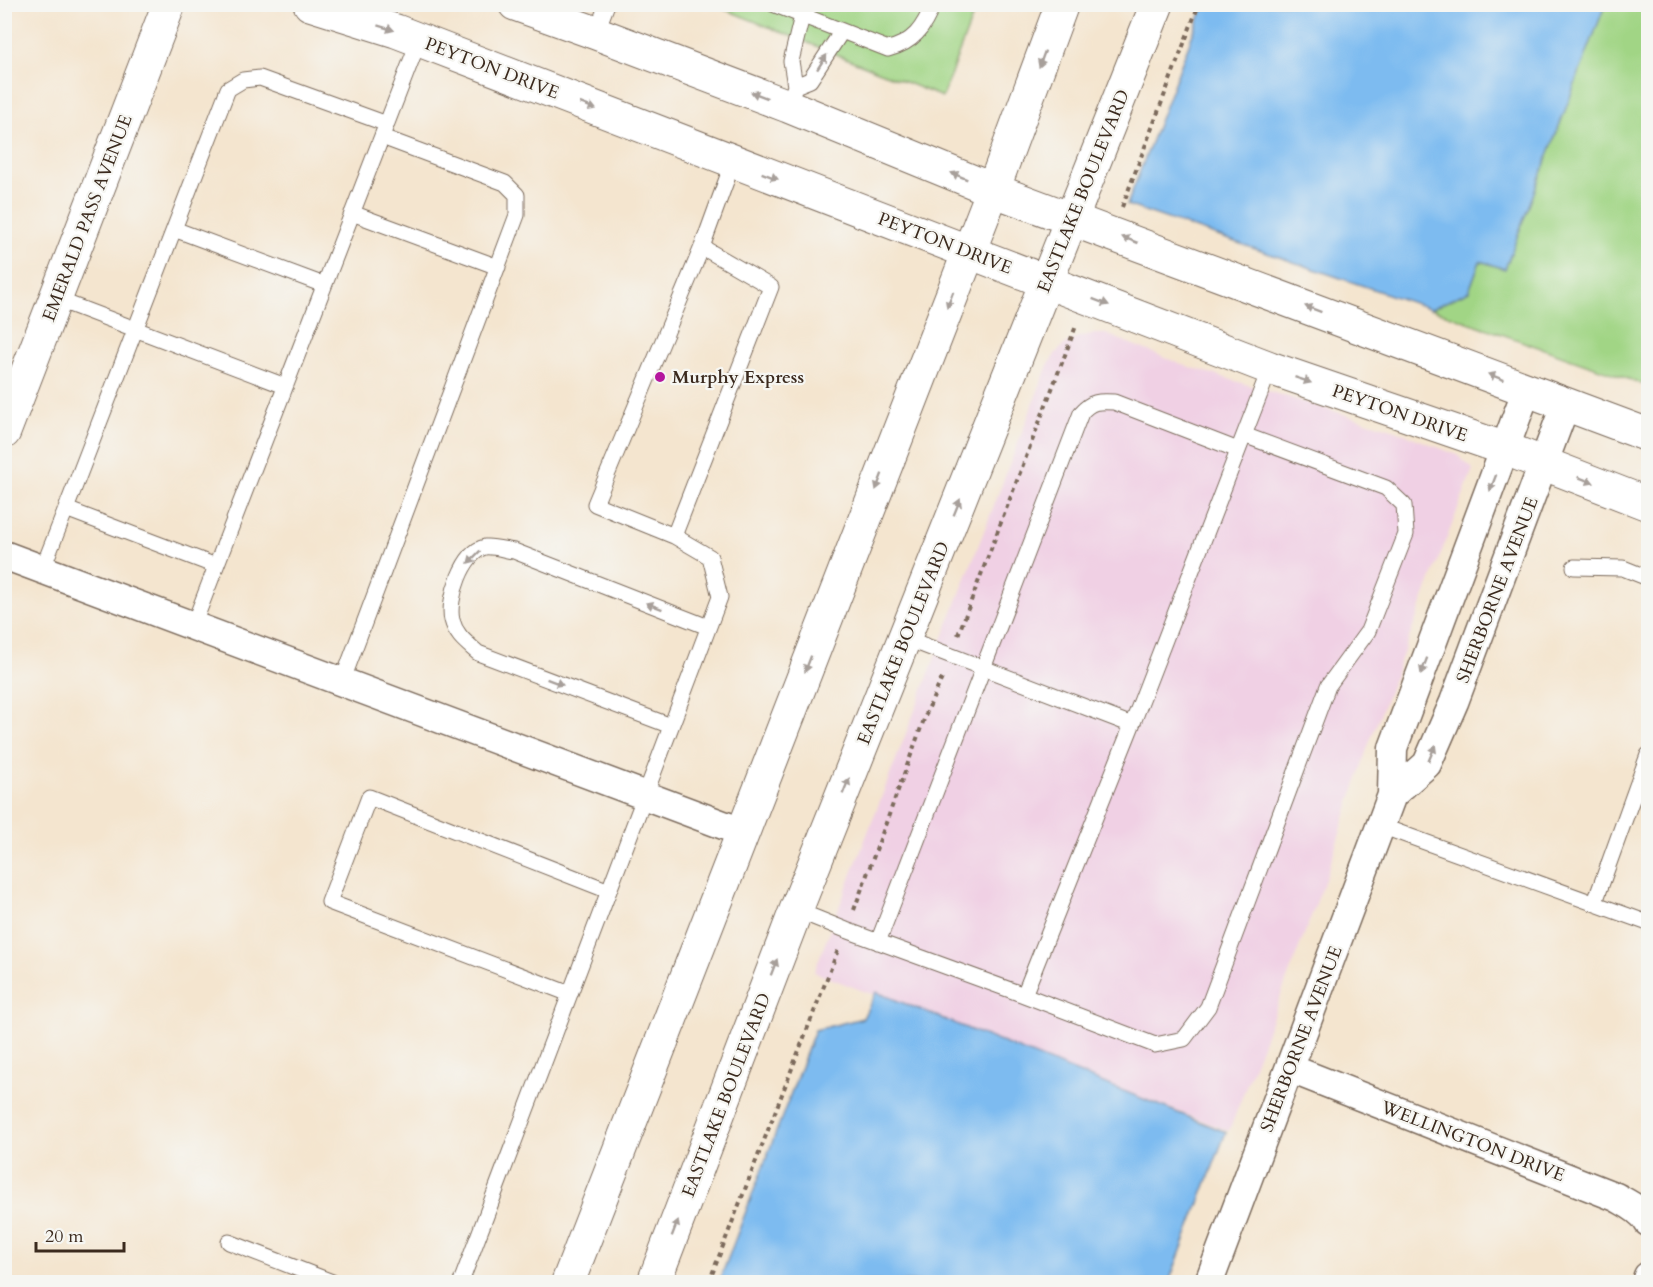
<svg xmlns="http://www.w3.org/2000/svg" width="1653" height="1287" viewBox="0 0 1653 1287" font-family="Cardo,serif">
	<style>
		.built { fill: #f0d0e4 }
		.green { fill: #a1d585; stroke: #6e8052; stroke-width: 1.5 }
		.water { fill: #7dbbf0; stroke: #5c7287; stroke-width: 1.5 }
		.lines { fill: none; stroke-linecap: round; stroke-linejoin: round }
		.lane-casing { stroke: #7c6b5c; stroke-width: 17 }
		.street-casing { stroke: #7c6b5c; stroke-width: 31 }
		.secondary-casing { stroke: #7c6b5c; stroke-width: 35 }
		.path { stroke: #7c6b5c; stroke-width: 4; stroke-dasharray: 4.5 4.5; stroke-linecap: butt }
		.lane { stroke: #fff; stroke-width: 15 }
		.street { stroke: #fff; stroke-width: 28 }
		.secondary { stroke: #fff; stroke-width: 33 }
		.oneway { fill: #a79f9a }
		.poi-dot { fill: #b5179e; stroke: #f6f6f2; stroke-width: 2 }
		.labels { text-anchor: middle; stroke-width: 4.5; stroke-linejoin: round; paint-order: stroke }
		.street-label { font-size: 18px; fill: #3b2a1e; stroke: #f6f6f2 }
		.poi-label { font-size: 18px; font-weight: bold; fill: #3b2a1e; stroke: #f6f6f2; text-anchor: start }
	</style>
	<rect width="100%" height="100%" fill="#f6f6f2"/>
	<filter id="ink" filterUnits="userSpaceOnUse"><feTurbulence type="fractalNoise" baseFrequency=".0167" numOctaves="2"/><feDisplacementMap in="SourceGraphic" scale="12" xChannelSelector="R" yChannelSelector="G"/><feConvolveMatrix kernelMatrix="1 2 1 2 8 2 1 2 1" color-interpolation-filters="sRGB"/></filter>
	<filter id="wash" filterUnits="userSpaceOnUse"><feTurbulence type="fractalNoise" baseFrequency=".008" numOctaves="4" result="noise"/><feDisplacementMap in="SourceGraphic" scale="24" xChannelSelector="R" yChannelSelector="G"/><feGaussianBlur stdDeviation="1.35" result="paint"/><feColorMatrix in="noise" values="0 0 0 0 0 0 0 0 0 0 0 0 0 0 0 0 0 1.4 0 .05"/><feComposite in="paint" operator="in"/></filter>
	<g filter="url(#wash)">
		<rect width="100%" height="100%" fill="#f4e5cf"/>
		<path class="built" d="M 1093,334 L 1106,334 L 1183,365 L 1392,429 L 1457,455 L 1473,469 L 1367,749 L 1325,880 L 1229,1131 L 814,972 L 1048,365 L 1056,353 L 1064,345 L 1078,337 Z"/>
		<path class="green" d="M 714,5 L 977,5 L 942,97 Z
			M 1605,5 L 1648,5 L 1648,386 L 1431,309 L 1469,291 L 1480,261 L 1505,268 Z"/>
		<path class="water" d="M 1204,5 L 1204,4 L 1605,5 L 1505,269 L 1480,261 L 1469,291 L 1431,309 L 1127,205 Z
			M 876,992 L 1226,1132 L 1169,1282 L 719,1282 L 815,1030 L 863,1018 Z"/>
	</g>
	<g filter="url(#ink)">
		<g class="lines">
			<defs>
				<path id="lane" d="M 773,4 L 888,49 C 913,43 924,28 933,4
					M 596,33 L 607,4
					M 795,86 L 810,80 L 842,31
					M 788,106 L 795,86 L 791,61 L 802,16
					M 352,213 L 498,267
					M 174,229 L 324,285
					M 56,299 L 285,386
					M 66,509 L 228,89 L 243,80 L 260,78 L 387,124
					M 674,536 L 771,287 L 702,247
					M 1574,567 L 1623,568 L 1648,578
					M 42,570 L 66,509 L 216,566
					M 193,626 L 419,40
					M 905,638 L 1132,725 L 1270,368
					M 342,682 L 517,215 L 517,195 L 505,183 L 382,137
					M 671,726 L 478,653 C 467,643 456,636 452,620 C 447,600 463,552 485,547 C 493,546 506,550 514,551 L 708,627
					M 1381,826 L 1648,923
					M 1595,902 L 1648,755
					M 796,910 L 846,930 L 1024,995 L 1132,725
					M 878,942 L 1081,413 C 1091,401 1099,401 1114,402 L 1238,450
					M 570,994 L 329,902 L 369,797 L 609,891
					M 1024,995 L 1155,1045 L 1184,1039 L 1208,1007 L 1328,686 L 1368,631 L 1406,534 L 1404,505 L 1386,488 L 1244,435
					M 229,1242 L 332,1282
					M 461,1282 L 720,597 L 710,557 L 674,536 L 595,504 L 702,247 L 733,162"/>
				<path id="street" d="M 4,555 L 742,832
					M 1392,795 L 1427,764 L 1454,702 L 1566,403
					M 1291,1069 L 1616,1197 C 1628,1204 1642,1210 1648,1222
					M 1209,1282 L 1392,795 L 1393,748 L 1527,389
					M 1646,1282 L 1648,1276"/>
				<path id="secondary" d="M 310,4 L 396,31 L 1270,368 L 1506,449 L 1648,504
					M 515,4 L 596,33 L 788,106 L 993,190 L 1648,435
					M 4,432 L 169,4
					M 568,1282 L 993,190 L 1062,4
					M 654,1282 L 796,910 L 1157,4"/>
			</defs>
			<use href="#lane" class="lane-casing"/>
			<use href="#street" class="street-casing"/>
			<use href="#secondary" class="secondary-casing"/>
			<path class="path" d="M 1122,207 L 1199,4
				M 958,635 L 1076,326
				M 854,910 L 926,714 L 943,676
				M 709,1282 L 838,950"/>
			<use href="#lane" class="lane"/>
			<use href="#street" class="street"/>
			<use href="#secondary" class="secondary"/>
		</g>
		<defs><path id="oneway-solid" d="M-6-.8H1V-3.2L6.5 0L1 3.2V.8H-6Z" transform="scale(1.5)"/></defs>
		<g class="oneway">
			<use href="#oneway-solid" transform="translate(386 28) rotate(17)"/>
			<use href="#oneway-solid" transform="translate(1042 59) rotate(110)"/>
			<use href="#oneway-solid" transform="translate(822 62) rotate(-57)"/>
			<use href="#oneway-solid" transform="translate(759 95) rotate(-159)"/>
			<use href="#oneway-solid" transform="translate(588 106) rotate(21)"/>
			<use href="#oneway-solid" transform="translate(770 176) rotate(21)"/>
			<use href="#oneway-solid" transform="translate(959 176) rotate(-158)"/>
			<use href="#oneway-solid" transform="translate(1130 240) rotate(-159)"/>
			<use href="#oneway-solid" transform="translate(950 300) rotate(111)"/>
			<use href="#oneway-solid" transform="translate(1101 302) rotate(21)"/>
			<use href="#oneway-solid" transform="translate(1313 309) rotate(-159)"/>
			<use href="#oneway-solid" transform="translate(1496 377) rotate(-159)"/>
			<use href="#oneway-solid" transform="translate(1303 380) rotate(19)"/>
			<use href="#oneway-solid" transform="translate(1586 480) rotate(21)"/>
			<use href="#oneway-solid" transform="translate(879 482) rotate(111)"/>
			<use href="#oneway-solid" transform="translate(1493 483) rotate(111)"/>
			<use href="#oneway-solid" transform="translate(957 507) rotate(-68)"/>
			<use href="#oneway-solid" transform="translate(474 557) rotate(135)"/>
			<use href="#oneway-solid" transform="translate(654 606) rotate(-159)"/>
			<use href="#oneway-solid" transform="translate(808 664) rotate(111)"/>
			<use href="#oneway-solid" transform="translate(1424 666) rotate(111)"/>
			<use href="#oneway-solid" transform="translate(555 682) rotate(21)"/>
			<use href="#oneway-solid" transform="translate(1432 753) rotate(-67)"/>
			<use href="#oneway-solid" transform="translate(846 786) rotate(-68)"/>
			<use href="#oneway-solid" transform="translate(774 967) rotate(-69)"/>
			<use href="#oneway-solid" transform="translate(675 1228) rotate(-69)"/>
		</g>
	</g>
	<circle class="poi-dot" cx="660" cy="377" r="6"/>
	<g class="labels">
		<g class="street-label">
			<text transform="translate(492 68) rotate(21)" y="6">PEYTON DRIVE</text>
			<text transform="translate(1083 191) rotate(-68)" y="6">EASTLAKE BOULEVARD</text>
			<text transform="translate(87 218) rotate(-69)" y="6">EMERALD PASS AVENUE</text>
			<text transform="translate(945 243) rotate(21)" y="6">PEYTON DRIVE</text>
			<text transform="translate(1400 413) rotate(19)" y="6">PEYTON DRIVE</text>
			<text transform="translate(1497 590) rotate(-69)" y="6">SHERBORNE AVENUE</text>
			<text transform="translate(903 643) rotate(-68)" y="6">EASTLAKE BOULEVARD</text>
			<text transform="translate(1301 1039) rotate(-69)" y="6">SHERBORNE AVENUE</text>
			<text transform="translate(726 1095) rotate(-69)" y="6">EASTLAKE BOULEVARD</text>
			<text transform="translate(1473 1141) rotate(21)" y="6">WELLINGTON DRIVE</text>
		</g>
		<g class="poi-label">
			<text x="672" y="383">Murphy Express</text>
		</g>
	</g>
	<rect width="1653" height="1287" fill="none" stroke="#f6f6f2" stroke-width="24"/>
	<path d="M36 1242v9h88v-9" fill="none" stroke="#3b2a1e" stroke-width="3"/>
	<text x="45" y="1242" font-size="18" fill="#3b2a1e" stroke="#f6f6f2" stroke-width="4.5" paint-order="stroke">20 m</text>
</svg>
